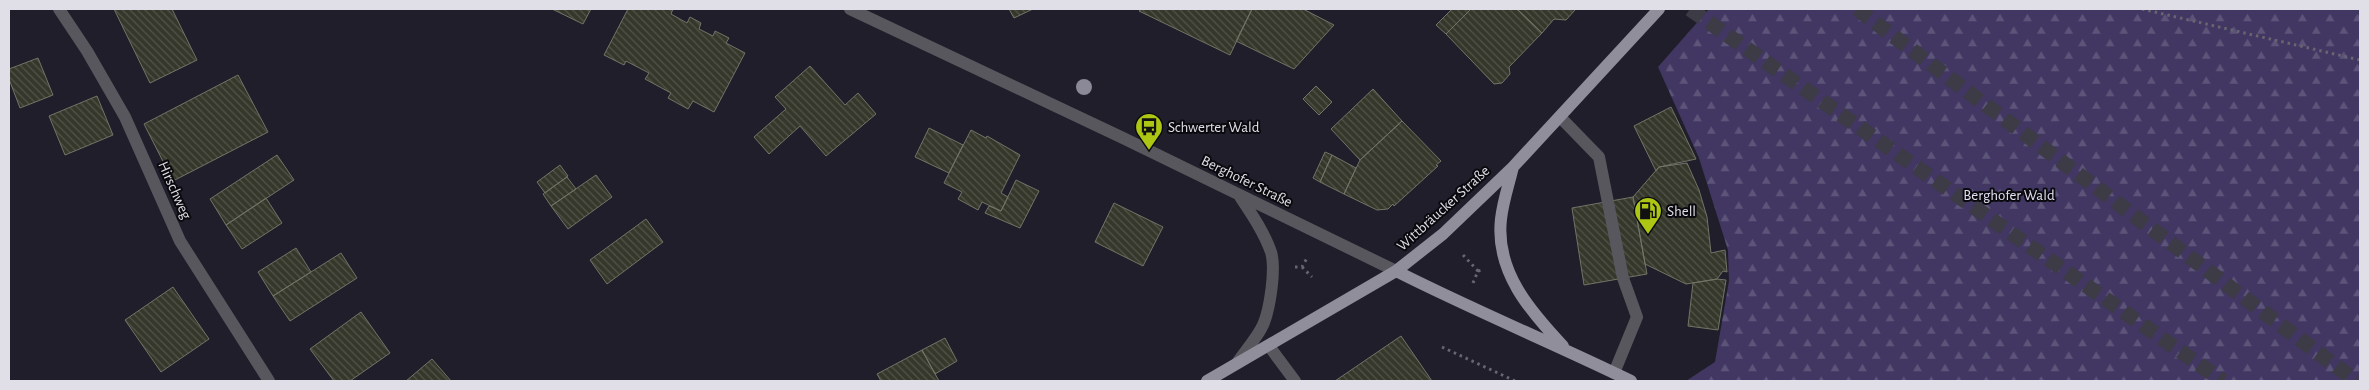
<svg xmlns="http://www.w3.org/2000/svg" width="2369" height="390" viewBox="0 0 2369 390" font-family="'Alegreya Sans',sans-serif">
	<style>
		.forest { fill: url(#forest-firs) }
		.building { fill: url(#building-back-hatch); stroke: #717566 }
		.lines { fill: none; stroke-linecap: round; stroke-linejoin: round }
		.highway-tunnel { stroke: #3d3b46; stroke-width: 15; stroke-dasharray: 15 8; stroke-linecap: butt }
		.path { stroke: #676570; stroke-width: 3; stroke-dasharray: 2.5 4; stroke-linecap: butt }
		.minor { stroke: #58575d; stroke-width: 12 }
		.major { stroke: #908e9b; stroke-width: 12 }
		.tree { fill: #8b8897 }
		.labels { text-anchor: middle; stroke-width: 4; stroke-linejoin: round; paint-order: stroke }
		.poi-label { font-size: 15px; fill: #e0dfe7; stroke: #0a090e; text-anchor: start }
		.street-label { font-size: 15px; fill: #e0dfe7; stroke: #0a090e }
		.park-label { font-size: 15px; fill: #e2dff1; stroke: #0a090e }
	</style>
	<defs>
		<pattern id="forest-firs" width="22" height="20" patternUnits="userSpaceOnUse" patternTransform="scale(1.25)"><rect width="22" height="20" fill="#423763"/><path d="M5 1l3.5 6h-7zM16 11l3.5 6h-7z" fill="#5d5479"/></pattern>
		<pattern id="building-back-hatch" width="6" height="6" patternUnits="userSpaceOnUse" patternTransform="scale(1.25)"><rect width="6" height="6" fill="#34372a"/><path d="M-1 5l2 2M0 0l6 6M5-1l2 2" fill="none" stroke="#515449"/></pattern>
	</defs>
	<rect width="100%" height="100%" fill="#201e2a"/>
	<path class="forest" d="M 1709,9 L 2360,9 L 2360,381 L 1686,381 L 1715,362 L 1729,281 L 1728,250 L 1699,158 L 1658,67 Z"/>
	<path class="building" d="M 114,9 L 172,9 L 197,60 L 150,83 Z
		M 552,9 L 591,9 L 583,24 Z
		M 628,9 L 673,9 L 671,14 L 687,23 L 690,17 L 701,23 L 699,29 L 713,36 L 715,31 L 729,38 L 726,43 L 745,53 L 714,112 L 693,101 L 688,109 L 668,98 L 671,93 L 645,79 L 649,73 L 626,61 L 624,65 L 604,55 Z
		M 1009,9 L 1033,9 L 1014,18 Z
		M 1142,9 L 1252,9 L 1230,55 L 1139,11 Z
		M 1252,9 L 1303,9 L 1334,25 L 1294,69 L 1236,41 Z
		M 1452,9 L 1471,9 L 1446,34 L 1436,25 Z
		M 1471,9 L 1517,9 L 1542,33 L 1509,67 L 1510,74 L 1502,83 L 1494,84 L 1446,34 Z
		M 1517,9 L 1575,9 L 1575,10 L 1566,20 L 1554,19 L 1542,33 Z
		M 38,58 L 53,95 L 20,108 L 9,79 L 9,69 Z
		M 810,66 L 845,105 L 858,93 L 876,114 L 826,156 L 800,126 L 769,154 L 754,137 L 786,109 L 775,97 Z
		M 238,75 L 268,132 L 173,181 L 144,124 Z
		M 1316,86 L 1332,102 L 1319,115 L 1303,99 Z
		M 1373,89 L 1402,121 L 1360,160 L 1331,129 Z
		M 97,96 L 113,135 L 65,155 L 49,116 Z
		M 1671,107 L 1696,159 L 1659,167 L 1656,171 L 1634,126 Z
		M 1402,121 L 1441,161 L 1436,165 L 1438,166 L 1394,206 L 1393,204 L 1388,209 L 1377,210 L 1344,194 L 1360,160 Z
		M 929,128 L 963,145 L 949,173 L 915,157 Z
		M 971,130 L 986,138 L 987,136 L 1020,155 L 1001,193 L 1008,197 L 1001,211 L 982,202 L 978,210 L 958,199 L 962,192 L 944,183 Z
		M 1325,152 L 1332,155 L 1320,182 L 1313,178 Z
		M 277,155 L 294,180 L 226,225 L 210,199 Z
		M 1332,155 L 1356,168 L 1344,194 L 1320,182 Z
		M 1687,163 L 1699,190 L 1707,217 L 1711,253 L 1725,250 L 1727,272 L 1723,271 L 1717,279 L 1686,284 L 1645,264 L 1633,197 L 1659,167 Z
		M 560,165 L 568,176 L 545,193 L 537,182 Z
		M 596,175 L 612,197 L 568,229 L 551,206 Z
		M 567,177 L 576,189 L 551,206 L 543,194 Z
		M 1016,180 L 1039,191 L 1020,228 L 985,213 L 989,206 L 1001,211 Z
		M 1633,197 L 1647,274 L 1584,285 L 1572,208 Z
		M 266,198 L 282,223 L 242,249 L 226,225 Z
		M 1114,203 L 1163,227 L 1143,266 L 1095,242 Z
		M 646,219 L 663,242 L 607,284 L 590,260 Z
		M 296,248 L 311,272 L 273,296 L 258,272 Z
		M 341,253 L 357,278 L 290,321 L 273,296 Z
		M 1717,279 L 1726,280 L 1718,330 L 1688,326 L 1693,283 Z
		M 173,287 L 209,339 L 161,372 L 125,320 Z
		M 361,312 L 390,353 L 350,381 L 334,381 L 310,349 Z
		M 1401,336 L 1432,381 L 1335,381 Z
		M 945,338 L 957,361 L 935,374 L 922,350 Z
		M 922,350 L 939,381 L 881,381 L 877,374 Z
		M 432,359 L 451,381 L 406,381 Z"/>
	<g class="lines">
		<path class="highway-tunnel" d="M 1690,9 L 2223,381
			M 1857,9 L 2356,381"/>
		<path class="path" d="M 2142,9 L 2360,60
			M 1463,255 L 1478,271
			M 1295,267 L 1302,267 L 1307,258
			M 1302,267 L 1312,277
			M 1473,283 L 1478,271 L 1484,270
			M 1442,347 L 1515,381"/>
		<path class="minor" d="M 59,9 L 87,51 L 125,117 L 180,241 L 269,381
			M 850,9 L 1123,138 L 1396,271
			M 1560,117 L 1599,157 L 1623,278 L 1637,317 L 1614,373
			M 1269,346 L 1295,381
			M 1237,363 C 1245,351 1257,338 1263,325 C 1270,309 1276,269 1271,252 C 1264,232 1251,213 1239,195"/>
		<path class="major" d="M 1513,167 C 1509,184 1503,201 1501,219 C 1495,271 1530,311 1563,346
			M 1396,271 C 1473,310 1553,343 1631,381
			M 1207,381 L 1396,271 L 1443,234 L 1513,167 L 1659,9"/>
	</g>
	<circle class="tree" cx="1084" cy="87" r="8"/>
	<defs>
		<symbol id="bus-pin" viewBox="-11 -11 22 30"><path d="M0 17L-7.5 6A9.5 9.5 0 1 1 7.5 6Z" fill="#acc613" stroke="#0a090e"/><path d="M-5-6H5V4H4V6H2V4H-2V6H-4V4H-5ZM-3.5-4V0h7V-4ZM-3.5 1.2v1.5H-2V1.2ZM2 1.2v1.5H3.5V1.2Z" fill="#111"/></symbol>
		<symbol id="fuel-pin" viewBox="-11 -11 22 30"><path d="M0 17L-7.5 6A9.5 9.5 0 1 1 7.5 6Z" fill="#acc613" stroke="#0a090e"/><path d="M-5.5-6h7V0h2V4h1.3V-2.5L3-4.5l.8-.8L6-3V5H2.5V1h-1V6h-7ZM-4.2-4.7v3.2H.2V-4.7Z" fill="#111"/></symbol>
	</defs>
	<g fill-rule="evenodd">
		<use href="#bus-pin" x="1133" y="111" width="32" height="43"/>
		<use href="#fuel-pin" x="1632" y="195" width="32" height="43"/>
	</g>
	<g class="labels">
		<g class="poi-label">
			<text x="1168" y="132">Schwerter Wald</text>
			<text x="1667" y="216">Shell</text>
		</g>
		<g class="street-label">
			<text transform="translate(1247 181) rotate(26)" y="5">Berghofer Straße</text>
			<text transform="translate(175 190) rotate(66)" y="5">Hirschweg</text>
			<text transform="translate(1443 208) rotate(-42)" y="5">Wittbräucker Straße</text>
		</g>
		<g class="park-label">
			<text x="2009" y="200">Berghofer Wald</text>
		</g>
	</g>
	<rect width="2369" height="390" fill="none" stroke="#e0dfe7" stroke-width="20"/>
</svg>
